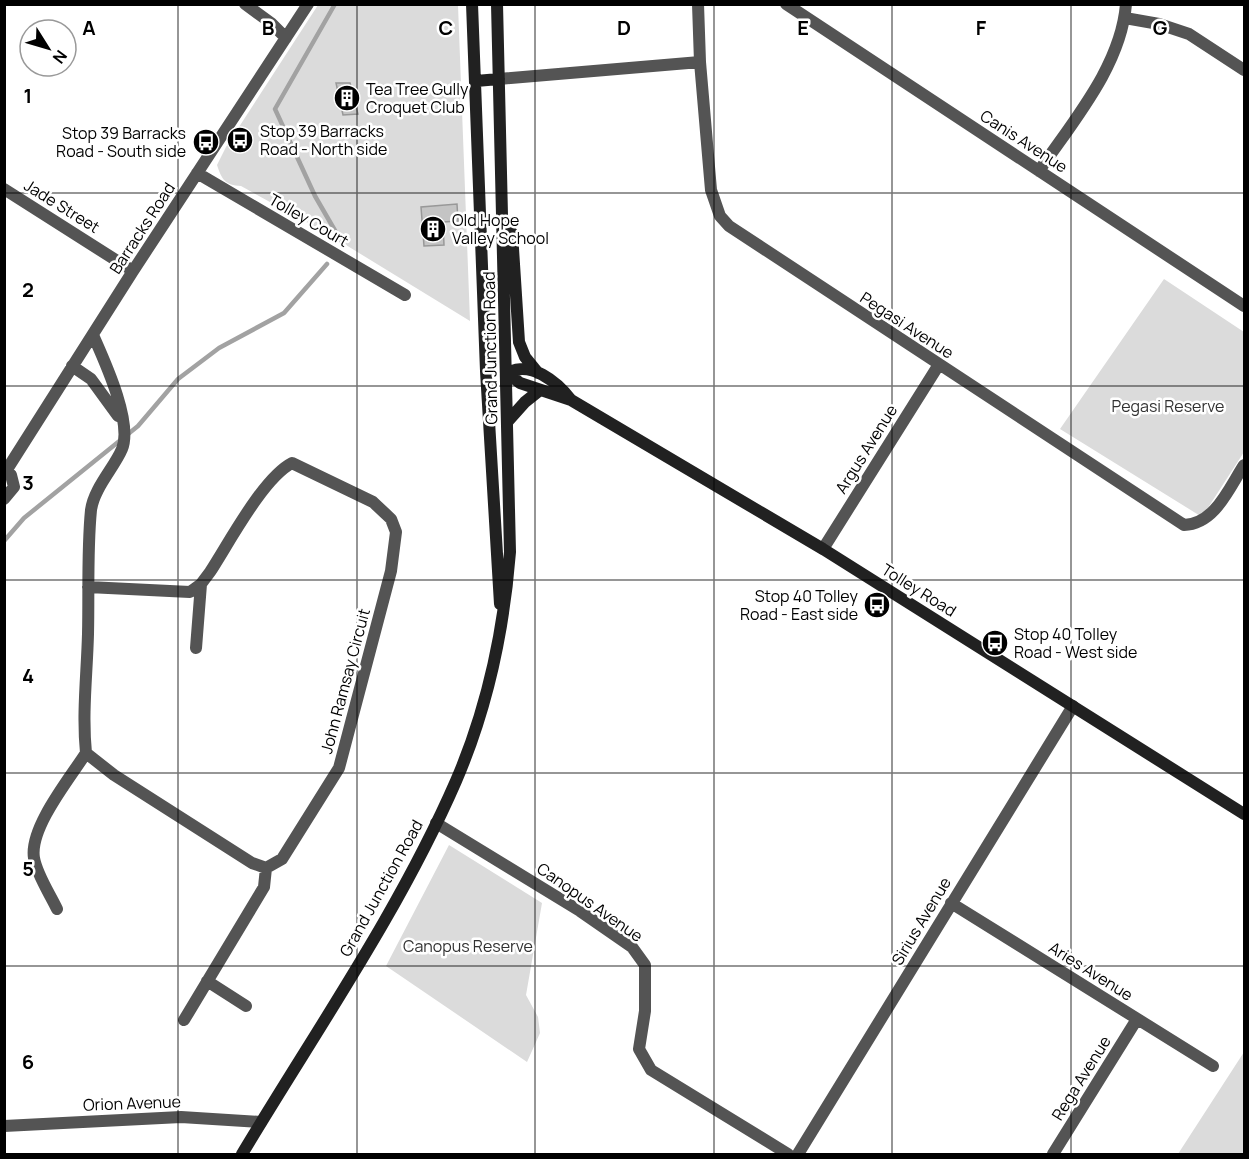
<svg xmlns="http://www.w3.org/2000/svg" width="1249" height="1159" viewBox="0 0 1249 1159" font-family="Manrope,sans-serif">
	<style>
		.green { fill: #dbdbdb }
		.lines { fill: none; stroke-linecap: round; stroke-linejoin: round }
		.stream { stroke: #a2a2a2; stroke-width: 4.5 }
		.building { fill: #c4c4c4; stroke: #989898; stroke-width: 1.5 }
		.minor { stroke: #545454; stroke-width: 12 }
		.secondary { stroke: #212121; stroke-width: 12 }
		.grid { fill: none; stroke: #000; stroke-width: 1.5; stroke-opacity: 0.55 }
		.labels { text-anchor: middle; stroke-width: 5; stroke-linejoin: round; paint-order: stroke }
		.poi-label { font-size: 16px; fill: #000; stroke: #fff; text-anchor: start }
		.street-label { font-size: 16px; fill: #000; stroke: #fff }
		.park-label { font-size: 16px; fill: #323232; stroke: #fff }
		.grid-label { font-size: 20px; text-anchor: middle; font-weight: bold; fill: #000; stroke: #fff; stroke-width: 5; stroke-linejoin: round; paint-order: stroke }
	</style>
	<rect width="100%" height="100%" fill="#fff"/>
	<path class="green" d="M 318,5 L 458,5 L 470,321 L 328,234 L 241,186 C 225,185 222,180 217,165 L 226,147 Z
		M 1164,279 L 1244,332 L 1244,452 L 1202,517 L 1060,429 Z
		M 449,845 L 542,903 L 526,995 L 538,1017 L 540,1033 L 527,1062 L 386,966 Z
		M 1244,1052 L 1244,1154 L 1178,1154 Z"/>
	<g class="lines">
		<path class="stream" d="M 335,4 L 275,109 L 315,196 L 341,241
			M 4,541 L 24,518 L 138,426 L 178,379 L 219,348 L 284,313 L 327,264"/>
	</g>
	<path class="building" d="M 336,83 L 350,83 L 358,114 L 343,115 Z
		M 457,204 L 458,221 L 443,222 L 444,245 L 424,246 L 421,207 Z"/>
	<g class="lines">
		<path class="minor" d="M 245,4 L 271,23 L 286,38
			M 698,4 L 700,62 L 711,190 L 720,216 L 729,226 L 1184,525 C 1215,524 1229,488 1244,465
			M 786,4 L 1244,306
			M 1125,18 L 1159,24 L 1189,34 L 1244,70
			M 499,79 L 700,62
			M 1039,171 C 1073,121 1121,66 1126,4
			M 197,173 L 405,295
			M 4,189 L 133,271
			M 72,366 L 91,379 L 118,416
			M 4,470 L 11,475 L 14,487 L 4,499
			M 6,471 L 133,271 L 308,4
			M 823,549 L 938,366
			M 88,587 L 190,592 L 201,584 L 210,572 C 229,543 263,478 292,463 L 373,502 L 391,519 L 396,532 L 391,571 L 339,768 L 282,859 L 266,868 L 252,863 L 114,775 L 86,753 C 82,713 87,674 88,634 C 89,593 87,551 91,510 C 94,488 114,468 122,449 C 133,422 104,360 93,335
			M 196,648 L 201,584
			M 436,823 L 580,911 L 632,947 L 645,965 L 645,1011 L 639,1049 L 651,1070 L 788,1154
			M 951,903 L 1213,1066
			M 57,909 C 50,894 37,875 34,858 C 29,828 70,778 86,753
			M 207,981 L 246,1006
			M 184,1020 L 264,887 L 266,868
			M 4,1126 L 181,1117 L 261,1122
			M 798,1154 L 1073,706
			M 1053,1154 L 1137,1019"/>
		<path class="secondary" d="M 472,4 L 486,371 L 500,604
			M 476,81 L 499,79
			M 512,233 L 519,342 L 525,357 L 538,373
			M 507,373 L 520,383 L 571,400 L 823,549 L 1244,814
			M 507,373 C 531,360 557,382 571,400
			M 508,421 L 525,402 L 540,390
			M 242,1154 C 315,1032 399,912 456,781 C 487,709 504,629 510,552 L 497,4"/>
	</g>
	<path class="grid" d="M 178,4 L 178,1154M 357,4 L 357,1154M 535,4 L 535,1154M 714,4 L 714,1154M 892,4 L 892,1154M 1071,4 L 1071,1154M 4,193 L 1244,193M 4,386 L 1244,386M 4,580 L 1244,580M 4,773 L 1244,773M 4,966 L 1244,966"/>
	<defs>
		<symbol id="building-disc" viewBox="-11 -11 22 22"><circle r="9.5" fill="#000" stroke="#fff"/><path d="M-4-6H4V6H1V3H-1V6H-4ZM-2.5-4.3h1.7v1.8h-1.7ZM.8-4.3h1.7v1.8H.8ZM-2.5-1h1.7V.8h-1.7ZM.8-1h1.7V.8H.8Z" fill="#fff"/></symbol>
		<symbol id="bus-disc" viewBox="-11 -11 22 22"><circle r="9.5" fill="#000" stroke="#fff"/><path d="M-5-6H5V4H4V6H2V4H-2V6H-4V4H-5ZM-3.5-4V0h7V-4ZM-3.5 1.2v1.5H-2V1.2ZM2 1.2v1.5H3.5V1.2Z" fill="#fff"/></symbol>
	</defs>
	<g fill-rule="evenodd">
		<use href="#building-disc" x="332" y="83" width="30" height="30"/>
		<use href="#bus-disc" x="225" y="125" width="30" height="30"/>
		<use href="#bus-disc" x="191" y="127" width="30" height="30"/>
		<use href="#building-disc" x="418" y="214" width="30" height="30"/>
		<use href="#bus-disc" x="862" y="590" width="30" height="30"/>
		<use href="#bus-disc" x="980" y="628" width="30" height="30"/>
	</g>
	<g class="labels">
		<g class="poi-label">
			<text x="366" y="95">Tea Tree Gully<tspan x="366" dy="18">Croquet Club</tspan></text>
			<text x="260" y="137">Stop 39 Barracks<tspan x="260" dy="18">Road - North side</tspan></text>
			<text x="186" y="139" text-anchor="end">Stop 39 Barracks<tspan x="186" dy="18">Road - South side</tspan></text>
			<text x="452" y="226">Old Hope<tspan x="452" dy="18">Valley School</tspan></text>
			<text x="858" y="602" text-anchor="end">Stop 40 Tolley<tspan x="858" dy="18">Road - East side</tspan></text>
			<text x="1014" y="640">Stop 40 Tolley<tspan x="1014" dy="18">Road - West side</tspan></text>
		</g>
		<g class="street-label">
			<text transform="translate(1024 141) rotate(33)" y="6">Canis Avenue</text>
			<text transform="translate(62 206) rotate(32)" y="6">Jade Street</text>
			<text transform="translate(309 220) rotate(30)" y="6">Tolley Court</text>
			<text transform="translate(142 228) rotate(-57)" y="6">Barracks Road</text>
			<text transform="translate(907 325) rotate(33)" y="6">Pegasi Avenue</text>
			<text transform="translate(490 348) rotate(-91)" y="6">Grand Junction Road</text>
			<text transform="translate(866 449) rotate(-58)" y="6">Argus Avenue</text>
			<text transform="translate(919 590) rotate(32)" y="6">Tolley Road</text>
			<text transform="translate(345 681) rotate(-75)" y="6">John Ramsay Circuit</text>
			<text transform="translate(381 888) rotate(-61)" y="6">Grand Junction Road</text>
			<text transform="translate(590 902) rotate(35)" y="6">Canopus Avenue</text>
			<text transform="translate(921 921) rotate(-59)" y="6">Sirius Avenue</text>
			<text transform="translate(1091 971) rotate(32)" y="6">Aries Avenue</text>
			<text transform="translate(1081 1078) rotate(-58)" y="6">Rega Avenue</text>
			<text transform="translate(132 1103) rotate(-2)" y="6">Orion Avenue</text>
		</g>
		<g class="park-label">
			<text x="1168" y="412">Pegasi Reserve</text>
			<text x="468" y="952">Canopus Reserve</text>
		</g>
	</g>
	<g class="grid-label">
		<text x="89" y="35">A</text>
		<text x="268" y="35">B</text>
		<text x="446" y="35">C</text>
		<text x="624" y="35">D</text>
		<text x="803" y="35">E</text>
		<text x="981" y="35">F</text>
		<text x="1160" y="35">G</text>
		<text x="28" y="103">1</text>
		<text x="28" y="297">2</text>
		<text x="28" y="490">3</text>
		<text x="28" y="683">4</text>
		<text x="28" y="876">5</text>
		<text x="28" y="1069">6</text>
	</g>
	<rect width="1249" height="1159" fill="none" stroke="#000000" stroke-width="12"/>
	<g transform="translate(48 48) rotate(127)"><circle r="28" fill="#ffffff" stroke="#999999" stroke-width="1.5"/>
	<path d="M0-4.5L10 22L0 15L-10 22Z" fill="#000000"/>
	<text y="-9" font-size="16" font-weight="bold" text-anchor="middle" fill="#000000">N</text>
	</g>
</svg>
